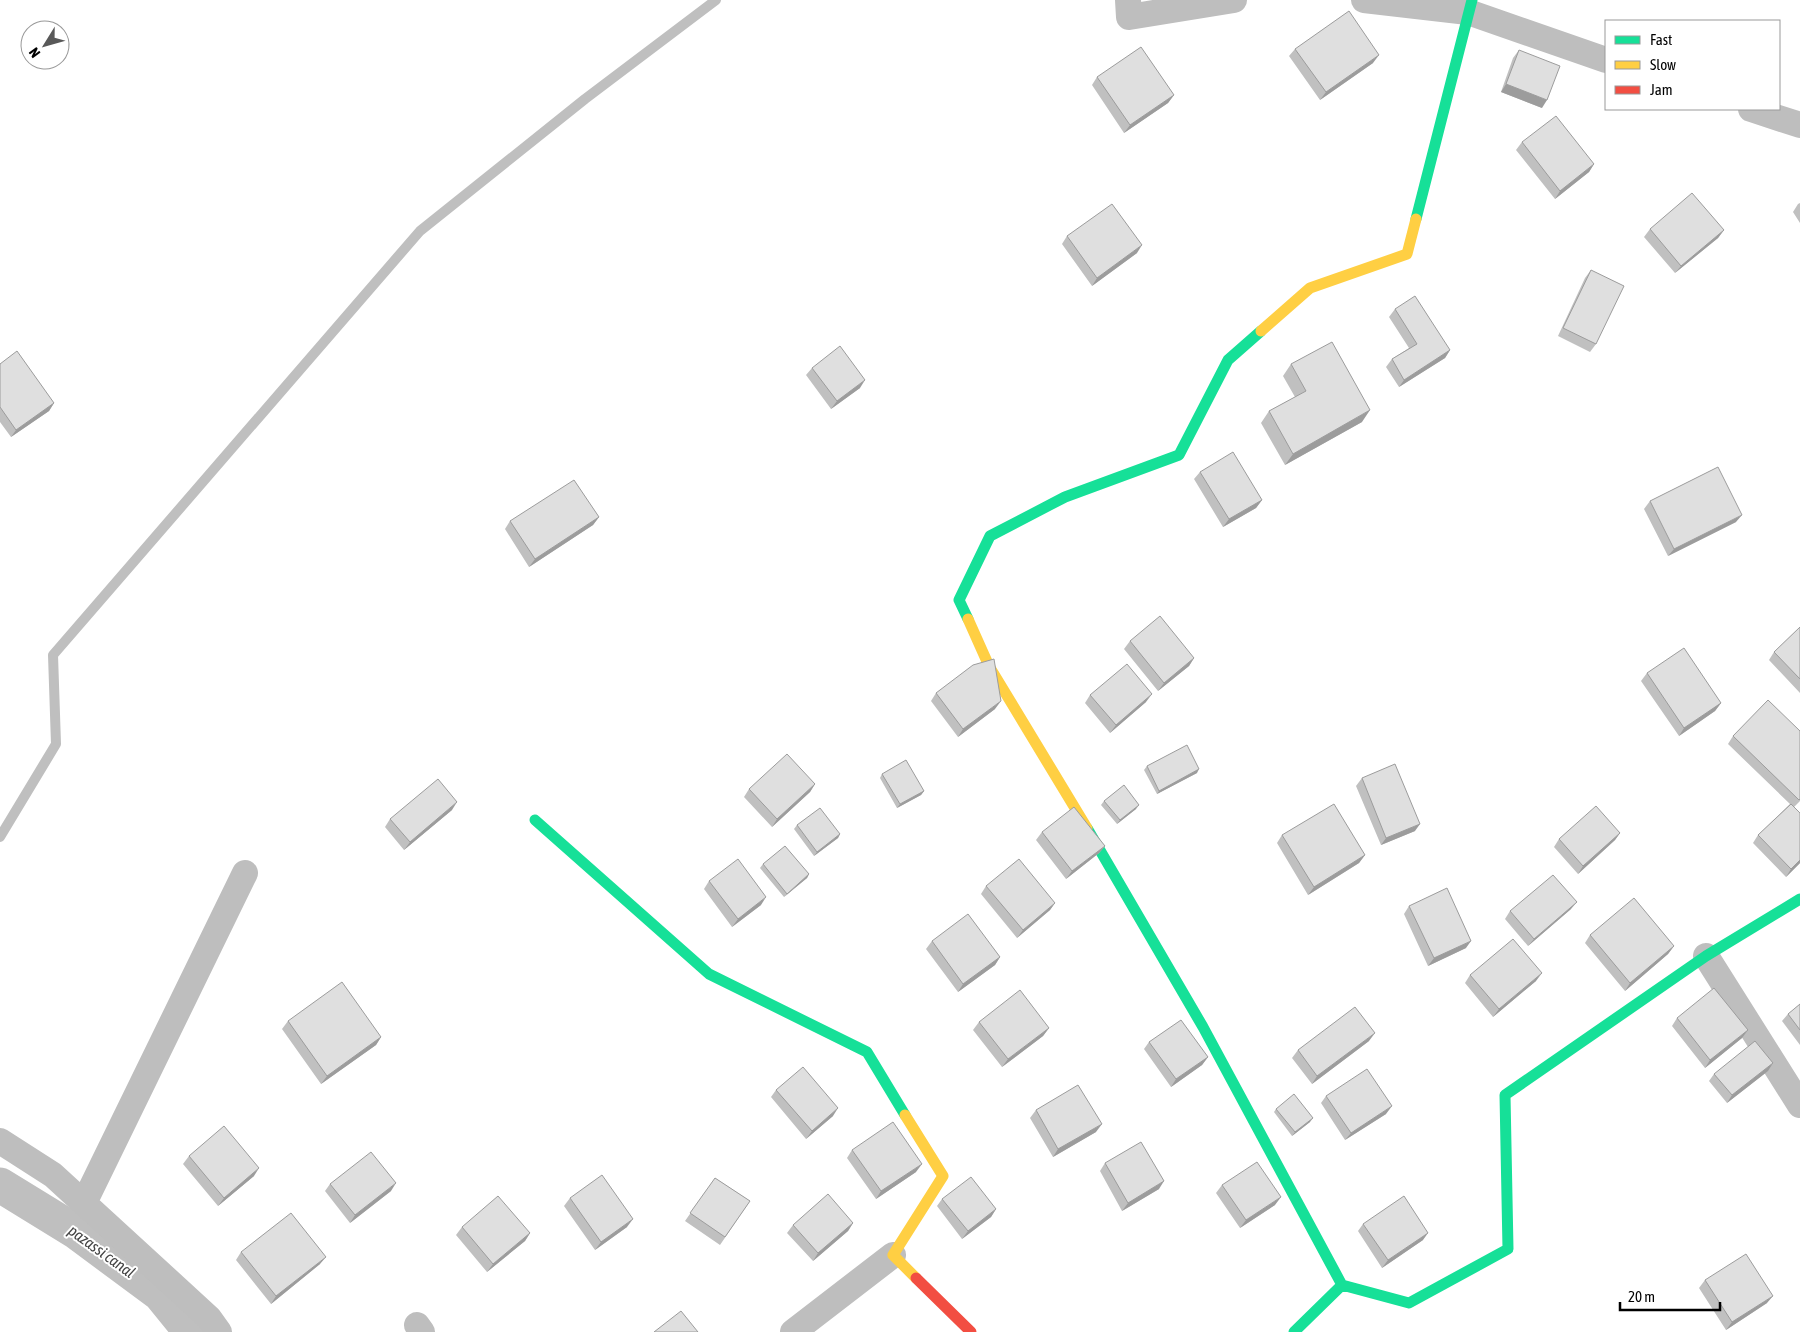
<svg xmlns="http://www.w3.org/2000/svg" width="1800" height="1332" viewBox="0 0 1800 1332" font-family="'Asap Condensed',sans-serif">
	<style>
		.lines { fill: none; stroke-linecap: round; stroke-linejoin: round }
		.stream { stroke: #bfbfbf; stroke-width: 10 }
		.canal { stroke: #bfbfbf; stroke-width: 35 }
		.street { stroke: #bebebe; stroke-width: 26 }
		.fast { stroke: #16e098; stroke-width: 11 }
		.slow { stroke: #ffcf43; stroke-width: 11 }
		.jam { stroke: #f24e42; stroke-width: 11 }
		.wall { fill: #c0c0c0 }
		.shaded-wall { fill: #9c9c9c }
		.building { fill: #dfdfdf; stroke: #9c9c9c }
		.labels { text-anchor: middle; stroke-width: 4; stroke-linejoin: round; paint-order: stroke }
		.water-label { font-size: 16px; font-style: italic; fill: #444; stroke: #fff }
	</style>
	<rect width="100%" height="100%" fill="#fff"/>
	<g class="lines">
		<path class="stream" d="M 0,837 L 56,744 L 53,655 L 420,231 L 585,99 L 716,0"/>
		<path class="canal" d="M 0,1185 L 75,1231 L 160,1294 L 191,1332"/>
		<path class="street" d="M 1128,0 L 1129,17 L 1234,0
			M 1364,0 L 1468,12 L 1606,60
			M 1751,109 L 1800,125
			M 1706,956 L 1800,1105
			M 0,1141 L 53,1175 L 209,1318 L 219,1332
			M 84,1203 L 245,873
			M 417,1325 L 422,1332
			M 793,1332 L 893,1255"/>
		<path class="fast" d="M 1416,219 L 1472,0
			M 968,619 L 959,600 L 990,536 L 1065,497 L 1179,455 L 1228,360 L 1261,331
			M 535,820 L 709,974 L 867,1052 L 905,1115
			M 1087,828 L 1203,1027 L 1342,1285 L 1294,1332
			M 1342,1285 L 1409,1303 L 1508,1249 L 1505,1095 L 1706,956 L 1800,899"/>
		<path class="slow" d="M 1261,331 L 1310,288 L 1407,254 L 1416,219
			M 968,619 L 989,666 L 1087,828
			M 905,1115 L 943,1176 L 893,1255 L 916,1278"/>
		<path class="jam" d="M 916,1278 L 971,1332"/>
	</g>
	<path class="wall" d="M 1295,49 L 1373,63 L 1320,100 L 1289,56 Z
		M 1519,50 L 1542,108 L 1501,92 L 1513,58 Z
		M 1097,77 L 1174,95 L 1168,103 L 1124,133 L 1092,85 Z
		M 1522,142 L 1594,164 L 1589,172 L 1555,199 L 1516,150 Z
		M 1800,203 L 1800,223 L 1793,212 L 1798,204 Z
		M 1650,229 L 1724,230 L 1718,238 L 1675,273 L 1644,237 Z
		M 1067,236 L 1137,253 L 1092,286 L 1062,244 Z
		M 1591,270 L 1596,344 L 1590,352 L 1558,336 L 1585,278 Z
		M 1395,309 L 1450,350 L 1445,358 L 1399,387 L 1386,367 L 1392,359 L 1409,348 L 1389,317 Z
		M 0,364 L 54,403 L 49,411 L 11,437 L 0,422 Z
		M 1291,364 L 1362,422 L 1285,465 L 1261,423 L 1269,411 L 1295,397 L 1283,376 Z
		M 812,368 L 860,388 L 831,409 L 806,375 Z
		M 1200,472 L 1262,500 L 1256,508 L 1223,527 L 1194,479 Z
		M 1650,501 L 1736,522 L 1668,556 L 1644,509 Z
		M 599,517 L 593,525 L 529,567 L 505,529 L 510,521 Z
		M 1800,627 L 1800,693 L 1769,660 L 1774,652 Z
		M 1130,641 L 1194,658 L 1189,666 L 1158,691 L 1124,649 Z
		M 1647,673 L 1721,703 L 1715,711 L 1679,736 L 1641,681 Z
		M 936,693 L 995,709 L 958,737 L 931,701 Z
		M 1090,695 L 1146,702 L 1110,733 L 1085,703 Z
		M 1800,731 L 1800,801 L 1794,807 L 1800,813 L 1800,863 L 1786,877 L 1753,843 L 1758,835 L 1790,804 L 1728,744 L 1733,736 Z
		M 1147,766 L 1197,773 L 1157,794 L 1144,770 Z
		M 882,774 L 924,791 L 921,795 L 897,808 L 880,778 Z
		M 1362,778 L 1415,831 L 1381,845 L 1356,786 Z
		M 815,784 L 810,792 L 772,827 L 744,797 L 749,789 Z
		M 1104,801 L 1136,809 L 1117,824 L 1101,805 Z
		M 452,810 L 404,850 L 385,827 L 390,819 Z
		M 797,825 L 840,834 L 838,838 L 814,856 L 794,829 Z
		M 1042,832 L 1105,846 L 1099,853 L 1066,879 L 1036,840 Z
		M 1620,833 L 1615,840 L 1578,874 L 1554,847 L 1559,839 Z
		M 1282,835 L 1365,855 L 1359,863 L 1308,895 L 1277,843 Z
		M 763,864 L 809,874 L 807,878 L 784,897 L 760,868 Z
		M 709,881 L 761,905 L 732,927 L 704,889 Z
		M 986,886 L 1055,903 L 1050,910 L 1017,938 L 981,894 Z
		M 1409,906 L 1466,948 L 1428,966 L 1404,914 Z
		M 1571,909 L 1528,946 L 1505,919 L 1510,911 Z
		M 1590,935 L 1674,946 L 1668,954 L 1625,991 L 1585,943 Z
		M 932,941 L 1000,957 L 995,965 L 958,992 L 926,949 Z
		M 1470,975 L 1536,981 L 1493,1017 L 1465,983 Z
		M 1800,1004 L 1800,1045 L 1782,1021 L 1788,1014 Z
		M 1677,1018 L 1742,1038 L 1705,1068 L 1672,1026 Z
		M 288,1021 L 381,1037 L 376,1045 L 321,1084 L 282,1029 Z
		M 979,1022 L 1049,1028 L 1043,1036 L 1002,1067 L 973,1030 Z
		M 1369,1041 L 1312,1084 L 1292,1058 L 1298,1050 Z
		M 1149,1042 L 1208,1057 L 1202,1065 L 1171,1087 L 1144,1049 Z
		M 1768,1071 L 1727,1103 L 1709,1081 L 1714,1074 Z
		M 776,1090 L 833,1116 L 806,1139 L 771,1097 Z
		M 1326,1096 L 1386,1114 L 1345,1140 L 1321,1103 Z
		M 1276,1109 L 1310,1122 L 1292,1136 L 1274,1112 Z
		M 1036,1110 L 1096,1132 L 1053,1157 L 1030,1118 Z
		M 852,1150 L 916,1172 L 876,1199 L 847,1158 Z
		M 189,1156 L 254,1176 L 218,1206 L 183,1164 Z
		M 1105,1163 L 1159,1189 L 1122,1211 L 1100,1171 Z
		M 715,1178 L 750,1201 L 720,1245 L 685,1221 Z
		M 330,1184 L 391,1191 L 350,1223 L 325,1191 Z
		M 1222,1185 L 1275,1205 L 1240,1228 L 1216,1193 Z
		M 570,1198 L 627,1227 L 595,1250 L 564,1206 Z
		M 942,1199 L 996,1209 L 991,1217 L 962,1239 L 937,1206 Z
		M 853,1223 L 848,1231 L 813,1261 L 787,1233 L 793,1225 Z
		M 1363,1224 L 1423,1240 L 1382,1268 L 1358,1231 Z
		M 462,1227 L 530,1233 L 525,1241 L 487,1272 L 456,1235 Z
		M 241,1252 L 320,1264 L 271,1304 L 236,1260 Z
		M 1705,1280 L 1767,1303 L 1726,1330 L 1699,1288 Z"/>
	<path class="shaded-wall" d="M 1379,55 L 1373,63 L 1320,100 L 1326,92 Z
		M 1506,84 L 1547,100 L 1542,108 L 1501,92 Z
		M 1174,95 L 1168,103 L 1124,133 L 1130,125 Z
		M 1594,164 L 1589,172 L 1555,199 L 1560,191 Z
		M 1724,230 L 1718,238 L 1675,273 L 1681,266 Z
		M 1142,245 L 1137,253 L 1092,286 L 1097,278 Z
		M 1450,350 L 1445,358 L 1399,387 L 1404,380 Z
		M 865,380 L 860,388 L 831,409 L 837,401 Z
		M 54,403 L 49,411 L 11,437 L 16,430 Z
		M 1370,410 L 1362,422 L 1285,465 L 1293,454 Z
		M 1262,500 L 1256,508 L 1223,527 L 1229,519 Z
		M 1742,515 L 1736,522 L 1668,556 L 1674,549 Z
		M 599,517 L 593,525 L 529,567 L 535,559 Z
		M 1194,658 L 1189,666 L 1158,691 L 1164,683 Z
		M 1152,694 L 1146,702 L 1110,733 L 1116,725 Z
		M 1001,701 L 995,709 L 958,737 L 963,729 Z
		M 1721,703 L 1715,711 L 1679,736 L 1684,728 Z
		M 1199,769 L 1197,773 L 1157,794 L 1159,791 Z
		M 815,784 L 810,792 L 772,827 L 777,819 Z
		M 924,791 L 921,795 L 897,808 L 900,804 Z
		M 457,802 L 452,810 L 404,850 L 410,842 Z
		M 1139,805 L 1136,809 L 1117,824 L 1120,820 Z
		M 1420,824 L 1415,831 L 1381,845 L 1386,838 Z
		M 1620,833 L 1615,840 L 1578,874 L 1583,866 Z
		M 840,834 L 838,838 L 814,856 L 817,852 Z
		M 1105,846 L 1099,853 L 1066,879 L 1072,871 Z
		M 1365,855 L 1359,863 L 1308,895 L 1314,887 Z
		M 1800,860 L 1800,863 L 1786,877 L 1791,869 Z
		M 809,874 L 807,878 L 784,897 L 787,894 Z
		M 766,897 L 761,905 L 732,927 L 738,919 Z
		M 1577,902 L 1571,909 L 1528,946 L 1534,939 Z
		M 1055,903 L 1050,910 L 1017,938 L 1023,930 Z
		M 1471,941 L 1466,948 L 1428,966 L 1434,958 Z
		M 1674,946 L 1668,954 L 1625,991 L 1630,983 Z
		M 1000,957 L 995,965 L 958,992 L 963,984 Z
		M 1542,973 L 1536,981 L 1493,1017 L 1499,1009 Z
		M 1049,1028 L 1043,1036 L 1002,1067 L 1008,1059 Z
		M 1748,1030 L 1742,1038 L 1705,1068 L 1710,1060 Z
		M 1375,1033 L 1369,1041 L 1312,1084 L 1317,1076 Z
		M 381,1037 L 376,1045 L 321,1084 L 327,1076 Z
		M 1208,1057 L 1202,1065 L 1171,1087 L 1176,1079 Z
		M 1773,1063 L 1768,1071 L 1727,1103 L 1732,1095 Z
		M 1392,1106 L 1386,1114 L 1345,1140 L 1351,1133 Z
		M 838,1108 L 833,1116 L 806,1139 L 812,1131 Z
		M 1313,1118 L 1310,1122 L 1292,1136 L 1295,1132 Z
		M 1102,1124 L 1096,1132 L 1053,1157 L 1058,1149 Z
		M 922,1164 L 916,1172 L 876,1199 L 881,1191 Z
		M 259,1168 L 254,1176 L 218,1206 L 224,1198 Z
		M 1164,1181 L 1159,1189 L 1122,1211 L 1128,1203 Z
		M 396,1183 L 391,1191 L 350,1223 L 355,1215 Z
		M 1281,1197 L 1275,1205 L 1240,1228 L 1246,1220 Z
		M 996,1209 L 991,1217 L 962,1239 L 968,1231 Z
		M 633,1219 L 627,1227 L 595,1250 L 601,1242 Z
		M 853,1223 L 848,1231 L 813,1261 L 818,1253 Z
		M 530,1233 L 525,1241 L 487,1272 L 493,1264 Z
		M 1428,1233 L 1423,1240 L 1382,1268 L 1388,1260 Z
		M 326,1257 L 320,1264 L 271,1304 L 276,1296 Z
		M 1773,1296 L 1767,1303 L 1726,1330 L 1732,1322 Z"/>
	<path class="building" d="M 1349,11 L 1379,55 L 1326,92 L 1295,49 Z
		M 1141,47 L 1174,95 L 1130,125 L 1097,77 Z
		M 1519,50 L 1560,66 L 1547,100 L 1506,84 Z
		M 1556,116 L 1594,164 L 1560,191 L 1522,142 Z
		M 1692,193 L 1724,230 L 1681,266 L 1650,229 Z
		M 1112,204 L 1142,245 L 1097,278 L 1067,236 Z
		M 1591,270 L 1624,286 L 1596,344 L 1563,328 Z
		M 1415,296 L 1450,350 L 1404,380 L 1392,359 L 1417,344 L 1395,309 Z
		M 1332,342 L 1370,410 L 1293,454 L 1269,411 L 1306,391 L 1291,364 Z
		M 840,346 L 865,380 L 837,401 L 812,368 Z
		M 17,351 L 54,403 L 16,430 L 0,407 L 0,364 Z
		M 1233,452 L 1262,500 L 1229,519 L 1200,472 Z
		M 1718,467 L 1742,515 L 1674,549 L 1650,501 Z
		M 574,480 L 599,517 L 535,559 L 510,521 Z
		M 1160,616 L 1194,658 L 1164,683 L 1130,641 Z
		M 1800,627 L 1800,679 L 1774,652 Z
		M 1684,648 L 1721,703 L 1684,728 L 1647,673 Z
		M 994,659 L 1001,701 L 963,729 L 936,693 L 973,665 Z
		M 1127,664 L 1152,694 L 1116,725 L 1090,695 Z
		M 1768,700 L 1800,731 L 1800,799 L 1799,800 L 1733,736 Z
		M 1187,745 L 1199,769 L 1159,791 L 1147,766 Z
		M 787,754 L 815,784 L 777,819 L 749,789 Z
		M 906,760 L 924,791 L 900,804 L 882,774 Z
		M 1395,764 L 1420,824 L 1386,838 L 1362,778 Z
		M 438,779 L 457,802 L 410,842 L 390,819 Z
		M 1124,785 L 1139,805 L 1120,820 L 1104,801 Z
		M 1334,804 L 1365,855 L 1314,887 L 1282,835 Z
		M 1791,804 L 1800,813 L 1800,860 L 1791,869 L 1758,835 Z
		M 1596,806 L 1620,833 L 1583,866 L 1559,839 Z
		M 1074,807 L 1105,846 L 1072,871 L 1042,832 Z
		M 820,808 L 840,834 L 817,852 L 797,825 Z
		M 785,846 L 809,874 L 787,894 L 763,864 Z
		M 738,859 L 766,897 L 738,919 L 709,881 Z
		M 1019,859 L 1055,903 L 1023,930 L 986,886 Z
		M 1553,875 L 1577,902 L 1534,939 L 1510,911 Z
		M 1447,888 L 1471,941 L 1434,958 L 1409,906 Z
		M 1634,898 L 1674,946 L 1630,983 L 1590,935 Z
		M 968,914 L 1000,957 L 963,984 L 932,941 Z
		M 1513,939 L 1542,973 L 1499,1009 L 1470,975 Z
		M 342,982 L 381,1037 L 327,1076 L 288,1021 Z
		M 1714,988 L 1748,1030 L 1710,1060 L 1677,1018 Z
		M 1020,990 L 1049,1028 L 1008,1059 L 979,1022 Z
		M 1800,1004 L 1800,1030 L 1788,1014 Z
		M 1355,1007 L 1375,1033 L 1317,1076 L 1298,1050 Z
		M 1181,1020 L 1208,1057 L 1176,1079 L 1149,1042 Z
		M 1755,1041 L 1773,1063 L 1732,1095 L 1714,1074 Z
		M 803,1067 L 838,1108 L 812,1131 L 776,1090 Z
		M 1367,1069 L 1392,1106 L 1351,1133 L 1326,1096 Z
		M 1078,1085 L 1102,1124 L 1058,1149 L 1036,1110 Z
		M 1294,1094 L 1313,1118 L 1295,1132 L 1276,1109 Z
		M 893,1122 L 922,1164 L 881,1191 L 852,1150 Z
		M 224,1126 L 259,1168 L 224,1198 L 189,1156 Z
		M 1141,1142 L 1164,1181 L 1128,1203 L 1105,1163 Z
		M 371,1152 L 396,1183 L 355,1215 L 330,1184 Z
		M 1257,1162 L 1281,1197 L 1246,1220 L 1222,1185 Z
		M 602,1175 L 633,1219 L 601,1242 L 570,1198 Z
		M 971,1177 L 996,1209 L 968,1231 L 942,1199 Z
		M 715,1178 L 750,1201 L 725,1237 L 690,1213 Z
		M 828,1194 L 853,1223 L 818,1253 L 793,1225 Z
		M 498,1196 L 530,1233 L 493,1264 L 462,1227 Z
		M 1404,1196 L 1428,1233 L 1388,1260 L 1363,1224 Z
		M 291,1213 L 326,1257 L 276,1296 L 241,1252 Z
		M 1746,1254 L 1773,1296 L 1732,1322 L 1705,1280 Z
		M 681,1311 L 698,1332 L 654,1332 Z"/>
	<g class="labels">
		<g class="water-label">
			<text transform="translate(102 1251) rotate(36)" y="6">pazassi canal</text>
		</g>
	</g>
	<rect x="1605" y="20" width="175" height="90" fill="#ffffff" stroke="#999999"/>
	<rect x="1615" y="36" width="25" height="8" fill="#16e098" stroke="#999999"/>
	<text x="1650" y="45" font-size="15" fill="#000000">Fast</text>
	<rect x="1615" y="61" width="25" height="8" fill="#ffcf43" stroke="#999999"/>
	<text x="1650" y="70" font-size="15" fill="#000000">Slow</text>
	<rect x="1615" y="86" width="25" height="8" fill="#f24e42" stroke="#999999"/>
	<text x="1650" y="95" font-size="15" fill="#000000">Jam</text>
	<g transform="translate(45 45) rotate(233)"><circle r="24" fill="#ffffff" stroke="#999999"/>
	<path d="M0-4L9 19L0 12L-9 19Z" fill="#595959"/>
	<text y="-8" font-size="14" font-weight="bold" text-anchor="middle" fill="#000000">N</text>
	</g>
	<path d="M1620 1302v8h100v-8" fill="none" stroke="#000000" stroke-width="2.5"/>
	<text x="1628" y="1302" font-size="15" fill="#000000" stroke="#ffffff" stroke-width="4" paint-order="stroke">20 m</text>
</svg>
